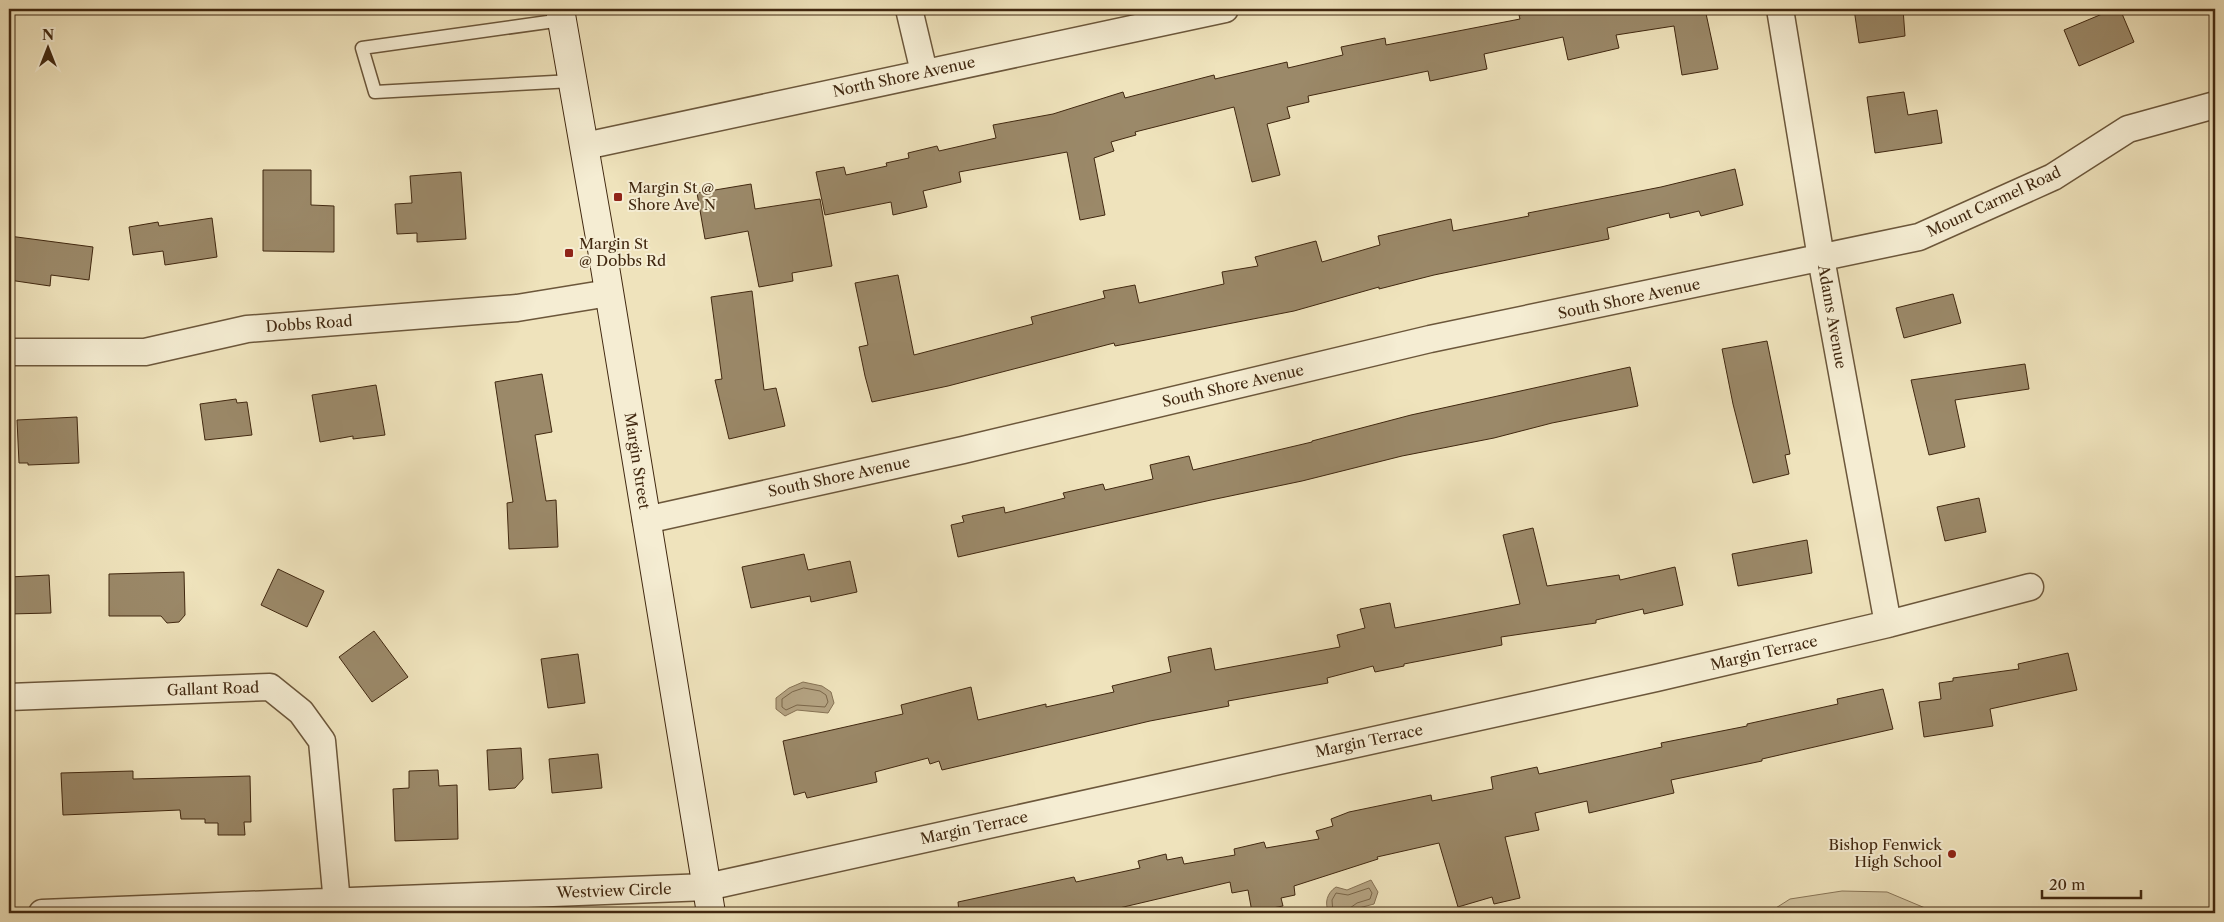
<svg xmlns="http://www.w3.org/2000/svg" width="2224" height="922" viewBox="0 0 2224 922" font-family="'Libre Caslon Text',serif">
	<style>
		.green { fill: #d1c39f; stroke: #897658 }
		.water { fill: #b4a382; stroke: #867254 }
		.lines { fill: none; stroke-linecap: round; stroke-linejoin: round }
		.shore { stroke: #7a6649; stroke-width: 1 }
		.building { fill: #9b8969; stroke: #412810 }
		.lane-casing { stroke: #6c573b; stroke-width: 15 }
		.street-casing { stroke: #6c573b; stroke-width: 29 }
		.secondary-casing { stroke: #412810; stroke-width: 30 }
		.lane { stroke: #f5edd3; stroke-width: 12 }
		.street { stroke: #f5edd3; stroke-width: 26 }
		.secondary { stroke: #f5edd3; stroke-width: 28 }
		.poi-dot { fill: #8f2418; stroke: #f5edd3; stroke-width: 2 }
		.labels { text-anchor: middle; stroke-width: 4; stroke-linejoin: round; paint-order: stroke }
		.street-label { font-size: 15px; fill: #412810; stroke: #f5edd3 }
		.poi-label { font-size: 15px; fill: #412810; stroke: #f5edd3; text-anchor: start }
	</style>
	<rect width="100%" height="100%" fill="#efe3bc"/>
	<filter id="stains"><feTurbulence type="fractalNoise" baseFrequency=".004" numOctaves="4"/><feColorMatrix values="0 0 0 0 .2 0 0 0 0 .09 0 0 0 0 .02 0 0 0 .5 -.17"/></filter>
	<radialGradient id="worn" r=".72"><stop offset=".6" stop-color="#630" stop-opacity="0"/><stop offset="1" stop-color="#630" stop-opacity=".3"/></radialGradient>
	<path class="green" d="M 1842,891 L 1887,892 L 1937,913 L 1768,913 L 1790,899 Z"/>
	<path class="water" d="M 803,682 L 822,686 L 831,692 L 834,703 L 828,713 L 797,710 L 785,716 L 776,709 L 776,698 L 789,688 Z
		M 1371,880 L 1378,892 L 1374,904 L 1359,908 L 1351,913 L 1329,913 C 1324,903 1327,893 1336,887 L 1347,890 Z"/>
	<g class="lines">
		<path class="shore" d="M 804,688 L 820,691 L 826,695 L 828,702 L 825,707 L 797,705 L 786,710 L 782,707 L 782,699 L 792,692 Z
			M 1333,913 L 1332,900 L 1336,893 L 1348,895 L 1369,888 L 1372,893 L 1370,899 L 1357,903 L 1350,908 L 1349,913"/>
	</g>
	<path class="building" d="M 1525,9 L 1705,9 L 1718,69 L 1682,75 L 1674,26 L 1616,35 L 1619,48 L 1568,60 L 1563,37 L 1484,54 L 1487,69 L 1430,81 L 1428,71 L 1308,96 L 1309,102 L 1287,107 L 1290,118 L 1267,124 L 1280,175 L 1252,182 L 1234,107 L 1135,132 L 1136,135 L 1111,142 L 1114,151 L 1094,158 L 1105,215 L 1080,220 L 1067,152 L 959,172 L 961,182 L 923,191 L 927,207 L 893,215 L 891,202 L 825,215 L 816,172 L 844,167 L 846,175 L 887,166 L 886,163 L 909,158 L 908,153 L 937,146 L 939,151 L 996,138 L 993,125 L 1053,114 L 1123,92 L 1125,98 L 1214,75 L 1215,79 L 1287,62 L 1288,68 L 1343,55 L 1341,47 L 1385,38 L 1386,45 L 1520,19 L 1519,15 L 1526,14 Z
		M 1854,9 L 1903,9 L 1905,36 L 1859,43 Z
		M 2114,9 L 2120,9 L 2134,42 L 2079,66 L 2064,30 Z
		M 1904,92 L 1908,115 L 1937,110 L 1942,143 L 1875,153 L 1867,97 Z
		M 1735,169 L 1743,205 L 1701,216 L 1699,211 L 1670,218 L 1669,213 L 1607,228 L 1609,239 L 1434,275 L 1379,289 L 1379,287 L 1294,311 L 1115,346 L 1114,343 L 948,386 L 872,402 L 865,376 L 859,347 L 868,345 L 855,283 L 898,275 L 914,355 L 1033,324 L 1031,317 L 1105,298 L 1103,291 L 1135,285 L 1139,303 L 1224,284 L 1222,272 L 1258,266 L 1255,257 L 1316,241 L 1322,262 L 1380,245 L 1378,236 L 1451,219 L 1453,231 L 1529,216 L 1528,213 L 1661,187 Z
		M 263,170 L 311,170 L 311,205 L 334,206 L 334,252 L 263,251 Z
		M 461,172 L 466,239 L 417,242 L 417,233 L 397,234 L 395,204 L 412,203 L 410,176 Z
		M 751,184 L 755,209 L 820,199 L 832,266 L 792,273 L 793,281 L 759,287 L 748,231 L 705,239 L 697,193 Z
		M 212,218 L 217,257 L 165,265 L 163,251 L 133,255 L 129,227 L 158,222 L 159,226 Z
		M 9,236 L 93,247 L 89,280 L 51,275 L 50,286 L 9,280 Z
		M 752,291 L 764,390 L 776,388 L 785,426 L 729,439 L 715,380 L 722,379 L 711,297 Z
		M 1953,294 L 1961,323 L 1904,338 L 1896,308 Z
		M 1767,341 L 1790,454 L 1785,455 L 1789,474 L 1753,483 L 1733,404 L 1722,349 Z
		M 2025,364 L 2029,389 L 1955,400 L 1965,447 L 1929,455 L 1911,380 Z
		M 1630,367 L 1638,406 L 1552,423 L 1494,438 L 1402,456 L 1302,481 L 1211,500 L 958,557 L 951,525 L 964,522 L 962,516 L 1004,507 L 1005,513 L 1065,498 L 1063,493 L 1103,484 L 1105,490 L 1153,479 L 1150,465 L 1189,456 L 1193,470 L 1312,442 L 1312,441 L 1411,415 Z
		M 542,374 L 552,432 L 535,435 L 546,501 L 556,500 L 558,547 L 509,549 L 507,503 L 513,502 L 495,382 Z
		M 376,385 L 385,435 L 353,439 L 353,436 L 320,442 L 312,395 Z
		M 236,399 L 237,403 L 247,402 L 252,435 L 205,440 L 200,404 Z
		M 77,417 L 79,463 L 28,465 L 28,463 L 19,463 L 17,420 Z
		M 1979,498 L 1986,532 L 1945,541 L 1937,507 Z
		M 1533,528 L 1547,586 L 1619,575 L 1620,580 L 1675,567 L 1683,605 L 1644,614 L 1643,609 L 1596,620 L 1596,623 L 1501,637 L 1502,645 L 1404,664 L 1404,666 L 1375,672 L 1373,666 L 1327,678 L 1328,683 L 1228,701 L 1229,706 L 1150,721 L 942,770 L 939,761 L 930,764 L 928,758 L 875,772 L 877,782 L 807,798 L 805,792 L 794,795 L 783,741 L 903,714 L 901,705 L 971,687 L 978,720 L 1046,704 L 1046,707 L 1114,692 L 1112,686 L 1171,672 L 1168,657 L 1211,648 L 1215,670 L 1340,647 L 1337,635 L 1365,628 L 1360,609 L 1390,603 L 1395,628 L 1520,604 L 1503,535 Z
		M 1807,540 L 1812,573 L 1738,586 L 1732,554 Z
		M 804,554 L 808,570 L 850,561 L 857,592 L 811,602 L 810,596 L 751,608 L 742,567 Z
		M 278,569 L 324,591 L 307,627 L 261,605 Z
		M 184,572 L 185,615 L 179,622 L 167,623 L 161,616 L 109,616 L 109,574 Z
		M 49,575 L 51,613 L 9,614 L 9,577 Z
		M 374,631 L 408,677 L 372,702 L 339,657 Z
		M 2068,653 L 2077,690 L 1990,709 L 1993,726 L 1924,737 L 1919,702 L 1941,699 L 1939,683 L 1953,681 L 1953,678 L 2019,669 L 2018,664 Z
		M 578,654 L 585,703 L 548,708 L 541,659 Z
		M 1883,689 L 1893,729 L 1762,759 L 1762,761 L 1671,780 L 1674,793 L 1589,813 L 1587,801 L 1535,813 L 1539,830 L 1505,837 L 1520,898 L 1494,904 L 1492,897 L 1458,907 L 1439,843 L 1377,857 L 1378,859 L 1294,886 L 1295,895 L 1281,898 L 1283,906 L 1252,912 L 1248,890 L 1232,893 L 1230,882 L 1098,913 L 959,913 L 958,902 L 1074,877 L 1076,882 L 1140,868 L 1138,861 L 1166,854 L 1167,860 L 1182,857 L 1184,864 L 1235,855 L 1234,849 L 1264,842 L 1266,848 L 1319,839 L 1316,831 L 1333,826 L 1331,819 L 1349,812 L 1431,795 L 1432,801 L 1493,789 L 1491,777 L 1537,767 L 1539,774 L 1662,747 L 1661,743 L 1747,726 L 1747,724 L 1838,704 L 1837,699 Z
		M 521,748 L 523,779 L 515,788 L 489,790 L 487,750 Z
		M 598,754 L 602,788 L 552,793 L 549,759 Z
		M 438,770 L 439,786 L 457,785 L 458,839 L 395,841 L 393,789 L 409,788 L 409,771 Z
		M 133,771 L 133,779 L 250,776 L 251,822 L 244,822 L 245,835 L 218,835 L 218,823 L 205,823 L 205,819 L 181,819 L 180,810 L 63,815 L 61,773 Z"/>
	<g class="lines">
		<defs>
			<path id="lane" d="M 562,20 L 362,48 L 375,92 L 572,81"/>
			<path id="street" d="M 909,9 L 924,72
				M 1780,9 L 1821,258 L 1888,624
				M 585,146 L 1225,9
				M 9,352 L 145,352 L 247,329 L 517,308 L 609,293
				M 646,520 L 963,450 L 1430,339 L 1919,237 L 2053,177 L 2128,129 L 2215,105
				M 9,697 L 270,687 L 301,712 L 322,741 L 337,903
				M 42,913 L 707,887 L 1656,678 L 1888,624 L 2030,587"/>
			<path id="secondary" d="M 560,9 L 603,255 L 711,913"/>
		</defs>
		<use href="#lane" class="lane-casing"/>
		<use href="#street" class="street-casing"/>
		<use href="#secondary" class="secondary-casing"/>
		<use href="#lane" class="lane"/>
		<use href="#street" class="street"/>
		<use href="#secondary" class="secondary"/>
	</g>
	<g class="poi-dot">
		<rect x="613" y="192" width="10" height="10" rx="2.5"/>
		<rect x="564" y="248" width="10" height="10" rx="2.5"/>
		<circle cx="1952" cy="854" r="5"/>
	</g>
	<g class="labels">
		<g class="street-label">
			<text transform="translate(904 77) rotate(-12)" y="5">North Shore Avenue</text>
			<text transform="translate(1994 202) rotate(-25)" y="5">Mount Carmel Road</text>
			<text transform="translate(1629 299) rotate(-12)" y="5">South Shore Avenue</text>
			<text transform="translate(1832 317) rotate(80)" y="5">Adams Avenue</text>
			<text transform="translate(309 324) rotate(-4)" y="5">Dobbs Road</text>
			<text transform="translate(1233 386) rotate(-13)" y="5">South Shore Avenue</text>
			<text transform="translate(637 461) rotate(81)" y="5">Margin Street</text>
			<text transform="translate(839 477) rotate(-12)" y="5">South Shore Avenue</text>
			<text transform="translate(1764 653) rotate(-13)" y="5">Margin Terrace</text>
			<text transform="translate(213 689) rotate(-2)" y="5">Gallant Road</text>
			<text transform="translate(1369 741) rotate(-12)" y="5">Margin Terrace</text>
			<text transform="translate(974 828) rotate(-12)" y="5">Margin Terrace</text>
			<text transform="translate(614 891) rotate(-2)" y="5">Westview Circle</text>
		</g>
		<g class="poi-label">
			<text x="628" y="193">Margin St @<tspan x="628" dy="17">Shore Ave N</tspan></text>
			<text x="579" y="249">Margin St<tspan x="579" dy="17">@ Dobbs Rd</tspan></text>
			<text x="1942" y="850" text-anchor="end">Bishop Fenwick<tspan x="1942" dy="17">High School</tspan></text>
		</g>
	</g>
	<rect width="2224" height="922" fill="none" stroke="#efe3bc" stroke-width="30"/>
	<rect x="10" y="10" width="2204" height="902" fill="none" stroke="#412810" stroke-width="2.5"/>
	<rect x="15" y="15" width="2194" height="892" fill="none" stroke="#412810"/>
	<g transform="translate(48 48)" stroke="#f5edd3" stroke-width="4" paint-order="stroke">
	<path d="M0-4L9 19L0 12L-9 19Z" fill="#412810"/>
	<text y="-8" font-size="14" font-weight="bold" text-anchor="middle" fill="#412810">N</text>
	</g>
	<path d="M2042 890v8h99v-8" fill="none" stroke="#412810" stroke-width="2.5"/>
	<text x="2049" y="890" font-size="15" fill="#412810" stroke="#f5edd3" stroke-width="4" paint-order="stroke">20 m</text>
	<rect width="100%" height="100%" filter="url(#stains)"/>
	<rect width="100%" height="100%" fill="url(#worn)"/>
</svg>
